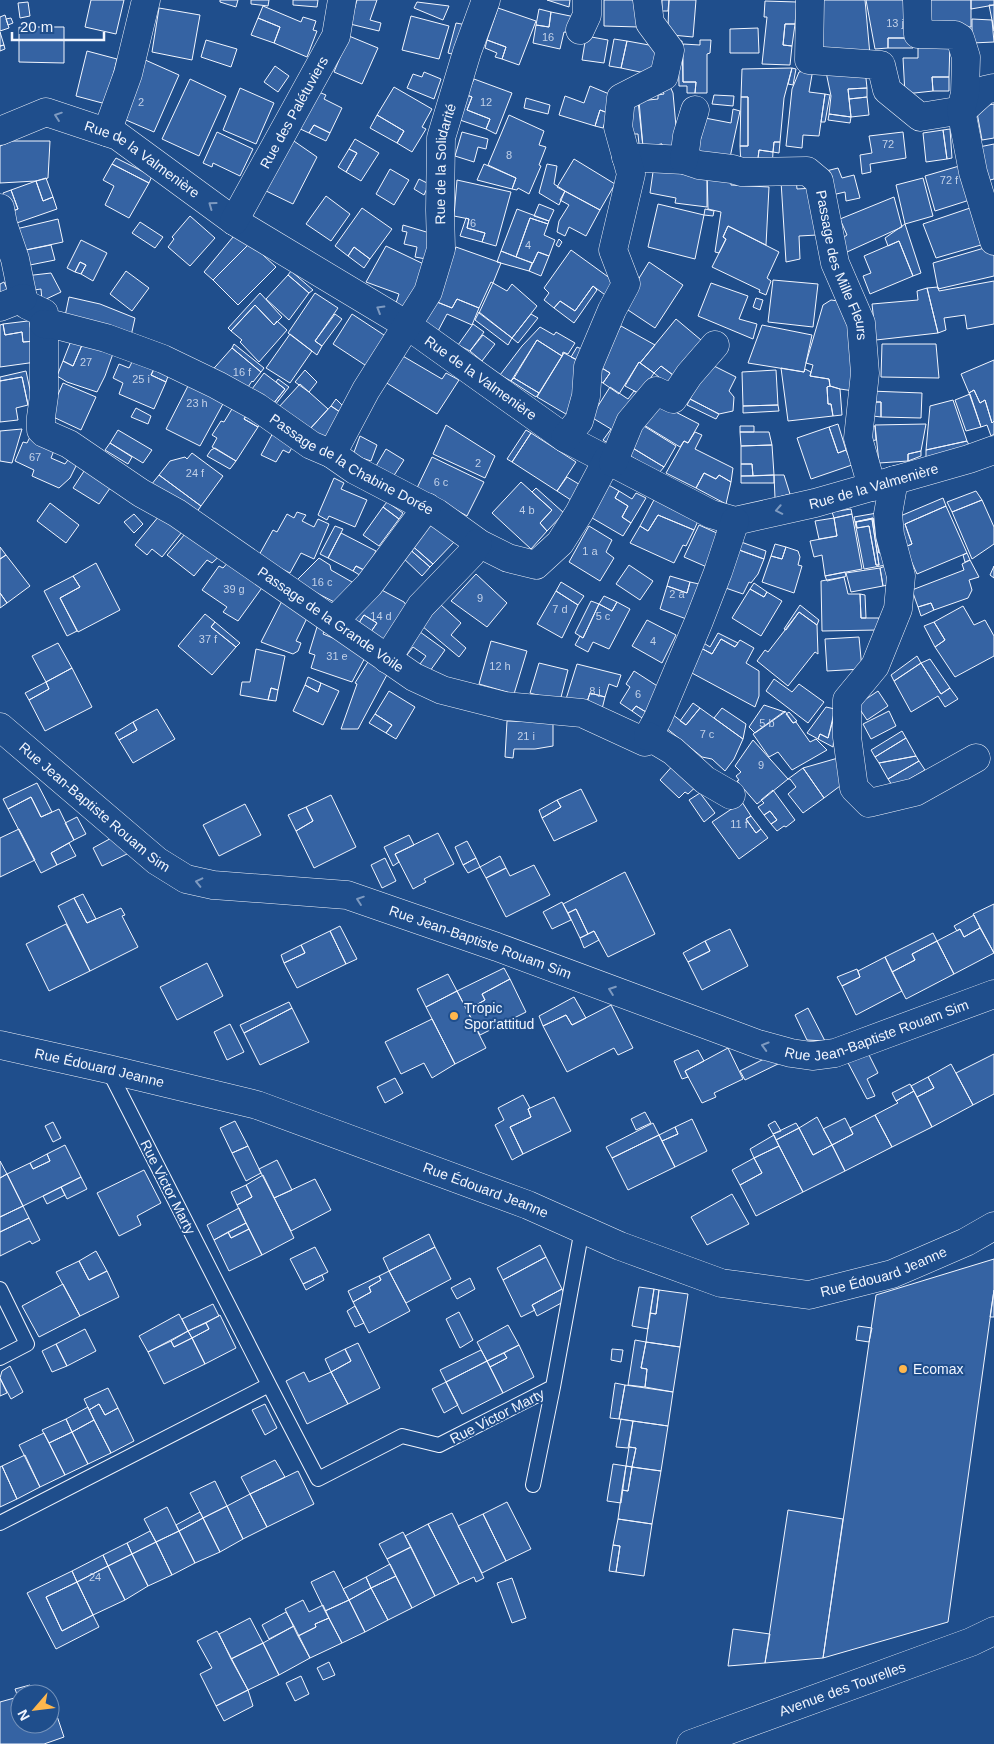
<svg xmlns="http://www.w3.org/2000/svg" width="994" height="1744" viewBox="0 0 994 1744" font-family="Helvetica,sans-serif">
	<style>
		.building { fill: #3563a3; stroke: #f2f6ff; fill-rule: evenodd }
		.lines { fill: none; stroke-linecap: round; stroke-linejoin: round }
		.service-casing { stroke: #f2f6ff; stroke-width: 16 }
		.minor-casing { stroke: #f2f6ff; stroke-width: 29 }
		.service { stroke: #1f4e8c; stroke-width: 14 }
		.minor { stroke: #1f4e8c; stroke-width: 28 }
		.oneway { stroke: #7e9ac0 }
		.poi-dot { fill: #ffb74d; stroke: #1f4e8c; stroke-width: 2 }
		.labels { text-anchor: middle; stroke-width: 4; stroke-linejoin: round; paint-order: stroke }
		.number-label { font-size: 11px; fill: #c3d1e8 }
		.street-label { font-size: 14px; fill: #f2f6ff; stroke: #1f4e8c }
		.poi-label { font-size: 14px; fill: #f2f6ff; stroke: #1f4e8c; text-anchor: start }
	</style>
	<rect width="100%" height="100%" fill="#1f4e8c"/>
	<path class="building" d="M 91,0 L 124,0 L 116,34 L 85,27 Z
		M 220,0 L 238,0 L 236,7 L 220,2 Z
		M 251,0 L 269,0 L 268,6 L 251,4 Z
		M 293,0 L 318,0 L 317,7 L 293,5 Z
		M 357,0 L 377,0 L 370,20 L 381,23 L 379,31 L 350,24 Z
		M 547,0 L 570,0 L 569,7 Z
		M 604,0 L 640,0 L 639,27 L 604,26 Z
		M 662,0 L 669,0 L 668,11 L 662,11 Z
		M 669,0 L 696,0 L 693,37 L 672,35 L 668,27 Z
		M 821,0 L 865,0 L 870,55 L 818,51 Z
		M 866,0 L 908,0 L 912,38 L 888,38 L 888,48 L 875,49 Z
		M 928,0 L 971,0 L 971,27 L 927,26 Z
		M 971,0 L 994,0 L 994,5 L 971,9 Z
		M 765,1 L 797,2 L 795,24 L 785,24 L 783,45 L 792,46 L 790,65 L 762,64 L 767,17 L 764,17 Z
		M 28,2 L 30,16 L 20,18 L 18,3 Z
		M 417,2 L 449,6 L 443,20 L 414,8 Z
		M 989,5 L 994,5 L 994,31 L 992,20 Z
		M 263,6 L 301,22 L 303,17 L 316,21 L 313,30 L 317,31 L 307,57 L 274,43 L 280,27 L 258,18 Z
		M 159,8 L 200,15 L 192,60 L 152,52 Z
		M 498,8 L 536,21 L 519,65 L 502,59 L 506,47 L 487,40 Z
		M 539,9 L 551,12 L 549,27 L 536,25 Z
		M 551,12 L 575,17 L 572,33 L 564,32 L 560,49 L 533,43 L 536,25 L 549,27 Z
		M 5,15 L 9,28 L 0,31 L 0,17 Z
		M 411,16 L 449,26 L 439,59 L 402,50 Z
		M 11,18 L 13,23 L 8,25 L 6,19 Z
		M 258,18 L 280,27 L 274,43 L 251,35 Z
		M 972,19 L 992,20 L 994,42 L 972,43 Z
		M 456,23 L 467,25 L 459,56 L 448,53 Z
		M 785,24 L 795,24 L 792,46 L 783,45 Z
		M 19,27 L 64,27 L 64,63 L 19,62 Z
		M 758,28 L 759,53 L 730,53 L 730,29 Z
		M 0,32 L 4,45 L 0,46 Z
		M 349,36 L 378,48 L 362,84 L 334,72 Z
		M 586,36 L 608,40 L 604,63 L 582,60 Z
		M 888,38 L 912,38 L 913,48 L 888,48 Z
		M 614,39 L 627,41 L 621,68 L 609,66 Z
		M 206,40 L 237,49 L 231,67 L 201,57 Z
		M 487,40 L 506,47 L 502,59 L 495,57 L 497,53 L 485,48 Z
		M 700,40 L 711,40 L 710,53 L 707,54 L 707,93 L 695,93 L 696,82 L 683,82 L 683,44 L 700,45 Z
		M 918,40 L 950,40 L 949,77 L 932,77 L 933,91 L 905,94 L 903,58 L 918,58 Z
		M 627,41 L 660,47 L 652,78 L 645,73 L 621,68 Z
		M 678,41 L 682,41 L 683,82 L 696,82 L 695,93 L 687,93 L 687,86 L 679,86 Z
		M 4,45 L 5,49 L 0,51 L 0,46 Z
		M 87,51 L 117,59 L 106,104 L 76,96 Z
		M 143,59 L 179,75 L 154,132 L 126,120 Z
		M 275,66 L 289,76 L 278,92 L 264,82 Z
		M 792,68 L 784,98 L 780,142 L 774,142 L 773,152 L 759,150 L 757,167 L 741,166 L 740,146 L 748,146 L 748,97 L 741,97 L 742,69 Z
		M 792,68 L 796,69 L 793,85 L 788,84 Z
		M 813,69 L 809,92 L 825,94 L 819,136 L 803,135 L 802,148 L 786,146 L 792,89 L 799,72 Z
		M 865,69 L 867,88 L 848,89 L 851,117 L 829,114 L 831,96 L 826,72 Z
		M 424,72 L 441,79 L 434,99 L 407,88 L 413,74 L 422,77 Z
		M 932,77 L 949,77 L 949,91 L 933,91 Z
		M 190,79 L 226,96 L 199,156 L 162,139 Z
		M 474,79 L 512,93 L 496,134 L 486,129 L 490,119 L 467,110 L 472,97 L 467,95 Z
		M 668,82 L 673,93 L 678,149 L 663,151 L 662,144 L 643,147 L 639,101 L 658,99 L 658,95 L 664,94 L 661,85 Z
		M 590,86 L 614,96 L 608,113 L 600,110 L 595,126 L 559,115 L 565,96 L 584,103 Z
		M 394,87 L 432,109 L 422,127 L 426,129 L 412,152 L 397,143 L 404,131 L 377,115 Z
		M 240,88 L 274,103 L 256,144 L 223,130 Z
		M 867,88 L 867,97 L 849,99 L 848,89 Z
		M 316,91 L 326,95 L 324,99 L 342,108 L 330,133 L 314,125 L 309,133 L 296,127 Z
		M 825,94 L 830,95 L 825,122 L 821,122 Z
		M 467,95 L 472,97 L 467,110 L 490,119 L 486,129 L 460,120 Z
		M 714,95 L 734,96 L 733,106 L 712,104 Z
		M 741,97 L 748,97 L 748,146 L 740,146 Z
		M 867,97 L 869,115 L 851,117 L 849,99 Z
		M 526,98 L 550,105 L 548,114 L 524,108 Z
		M 638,101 L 643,147 L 662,144 L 663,151 L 640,154 L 638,134 L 634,134 L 627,113 Z
		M 994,104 L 994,138 L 982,140 L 976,107 Z
		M 733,109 L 740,111 L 729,162 L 697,156 L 705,118 L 731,123 Z
		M 600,110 L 608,113 L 603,128 L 595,126 Z
		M 829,114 L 851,117 L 850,123 L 828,120 Z
		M 377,115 L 404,131 L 397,143 L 370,128 Z
		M 509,115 L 544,131 L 539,145 L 546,147 L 539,165 L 541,166 L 529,194 L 518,188 L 517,190 L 512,189 L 516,178 L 488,165 Z
		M 314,125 L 330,133 L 326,141 L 309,133 Z
		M 950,129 L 952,158 L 947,159 L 943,130 Z
		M 943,130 L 947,159 L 926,162 L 923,133 Z
		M 217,132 L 253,149 L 240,176 L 213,163 L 212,167 L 203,163 Z
		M 462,132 L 488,139 L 486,149 L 478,147 L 474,162 L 455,156 Z
		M 903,132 L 906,158 L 870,164 L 871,172 L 862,174 L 860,155 L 872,153 L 869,136 Z
		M 288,137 L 317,157 L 293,204 L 262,189 Z
		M 355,139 L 379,153 L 361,181 L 346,172 L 357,153 L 349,149 Z
		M 12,141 L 50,141 L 48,178 L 36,181 L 0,183 L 0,146 Z
		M 774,142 L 780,142 L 779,153 L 773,152 Z
		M 994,144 L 994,179 L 982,182 L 974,148 Z
		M 349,149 L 357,153 L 346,172 L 338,167 Z
		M 759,150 L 773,152 L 772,169 L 757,167 Z
		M 116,158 L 152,176 L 149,183 L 112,164 Z
		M 574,159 L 615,184 L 600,210 L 557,187 Z
		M 112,164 L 149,183 L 129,218 L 105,205 L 114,186 L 103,180 Z
		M 484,164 L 516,178 L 512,189 L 477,180 Z
		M 547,164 L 557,166 L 554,184 L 565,191 L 559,205 L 539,193 Z
		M 966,164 L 976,198 L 935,211 L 925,176 Z
		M 654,165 L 707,172 L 707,207 L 675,203 L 676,198 L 650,193 Z
		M 838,168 L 842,178 L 854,175 L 860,198 L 846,201 L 845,192 L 832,195 L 826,171 Z
		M 390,169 L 409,180 L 394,205 L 376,194 Z
		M 707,172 L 731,173 L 731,185 L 769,187 L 766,245 L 728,226 L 723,237 L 726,239 L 719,253 L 715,252 L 721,212 L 708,209 Z
		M 46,178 L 53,197 L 43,201 L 36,181 Z
		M 923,178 L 933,216 L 905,224 L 896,185 Z
		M 419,179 L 429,184 L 424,195 L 414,189 Z
		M 796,179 L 797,189 L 815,188 L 817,235 L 799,236 L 800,259 L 786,262 L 781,181 Z
		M 457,180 L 511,192 L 496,246 L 482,242 L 485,233 L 467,228 L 469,219 L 454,216 Z
		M 36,181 L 43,201 L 53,197 L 57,209 L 11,225 L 8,213 L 18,209 L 11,190 Z
		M 11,190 L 18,209 L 8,213 L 3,193 Z
		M 565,191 L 600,210 L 586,236 L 569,227 L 565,236 L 557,232 L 559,221 L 569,205 L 560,200 Z
		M 326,196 L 350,214 L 331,241 L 306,224 Z
		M 894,197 L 902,227 L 847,252 L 841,239 L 847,235 L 840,219 Z
		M 539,204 L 554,210 L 549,221 L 534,216 Z
		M 658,204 L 704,215 L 695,259 L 648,247 Z
		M 973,207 L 984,237 L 979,239 L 981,245 L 936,258 L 923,224 Z
		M 362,208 L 392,229 L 370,259 L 354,247 L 348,256 L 335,246 Z
		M 517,209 L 549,221 L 548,224 L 530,218 L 516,257 L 501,251 Z
		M 705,209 L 714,211 L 713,216 L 704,215 Z
		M 190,216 L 215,238 L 190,266 L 168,247 L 174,239 L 172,237 Z
		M 466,218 L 469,219 L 467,228 L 485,233 L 482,242 L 460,236 Z
		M 530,218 L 548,224 L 544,235 L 555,240 L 549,256 L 538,252 L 533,263 L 516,257 Z
		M 58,219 L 63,242 L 21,251 L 16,229 Z
		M 140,222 L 163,237 L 155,248 L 132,233 Z
		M 905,224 L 921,273 L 913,276 L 899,241 L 888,246 L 885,238 Z
		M 403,225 L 433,234 L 426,259 L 415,257 L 417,247 L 404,244 L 407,232 L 402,231 Z
		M 728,226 L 779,252 L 767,278 L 771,281 L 766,295 L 759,292 L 760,290 L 712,267 L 726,239 L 723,237 Z
		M 238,231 L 250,243 L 213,280 L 204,272 Z
		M 559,239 L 562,242 L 559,247 L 556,245 Z
		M 81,240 L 107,253 L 93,281 L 81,274 L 86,265 L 80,262 L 75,272 L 67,268 Z
		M 899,241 L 913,276 L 870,294 L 863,276 L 871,273 L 864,256 Z
		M 250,243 L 276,267 L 238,305 L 213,280 Z
		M 51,245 L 55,260 L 25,266 L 21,251 Z
		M 386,246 L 430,267 L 403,307 L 396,303 L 399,294 L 366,282 Z
		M 991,246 L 994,256 L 994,276 L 938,289 L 933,263 Z
		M 354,247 L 370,259 L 364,268 L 348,256 Z
		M 456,247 L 501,263 L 493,283 L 491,282 L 479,308 L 457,299 L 452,308 L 432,300 Z
		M 571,250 L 618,284 L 608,297 L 593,286 L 575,311 L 560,301 L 554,308 L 544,300 L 549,293 L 544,288 Z
		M 501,251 L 532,263 L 529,271 L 497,262 Z
		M 538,252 L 549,256 L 541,276 L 529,271 Z
		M 80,262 L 86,265 L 81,274 L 75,272 Z
		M 649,262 L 683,285 L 655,328 L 622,306 Z
		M 126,271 L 149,288 L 132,311 L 110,294 Z
		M 291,271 L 313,290 L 309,293 L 288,275 Z
		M 51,273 L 61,292 L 42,301 L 41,289 L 27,291 L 25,276 Z
		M 288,275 L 309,293 L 289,320 L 266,299 Z
		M 773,280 L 818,284 L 813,327 L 768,322 Z
		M 994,281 L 994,324 L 967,329 L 965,315 L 944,318 L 946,330 L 938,333 L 927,288 L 938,287 L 939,291 Z
		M 4,282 L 10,296 L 0,300 L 0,284 Z
		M 493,283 L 507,291 L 512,284 L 537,306 L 512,338 L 479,313 Z
		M 711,283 L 748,296 L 739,319 L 757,324 L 753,339 L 698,316 Z
		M 593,286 L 597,290 L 574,323 L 554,308 L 560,301 L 575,311 Z
		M 927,288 L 938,333 L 876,340 L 872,304 L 918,300 L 917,291 Z
		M 260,293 L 282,317 L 274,325 L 255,305 L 231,331 L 228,328 Z
		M 315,293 L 338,308 L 315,341 L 322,346 L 317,355 L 288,333 Z
		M 69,297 L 100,304 L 135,318 L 131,336 L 64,321 Z
		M 756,298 L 763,300 L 760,310 L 753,307 Z
		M 457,299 L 479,308 L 472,325 L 447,314 L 437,333 L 421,324 L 432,300 L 452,308 Z
		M 831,300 L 845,302 L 858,340 L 854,391 L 840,389 L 830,386 L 829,379 L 810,376 L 813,365 L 806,363 L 823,305 Z
		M 255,305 L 274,325 L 277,321 L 287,330 L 259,362 L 240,342 L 242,340 L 231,331 Z
		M 479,312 L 512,338 L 508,345 L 475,320 Z
		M 335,314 L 342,319 L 322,346 L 315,341 Z
		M 352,314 L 387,337 L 368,367 L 333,344 Z
		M 531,314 L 538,318 L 518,343 L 512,338 Z
		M 676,319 L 707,345 L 677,378 L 661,366 L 654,373 L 640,363 Z
		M 36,320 L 36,341 L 23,342 L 22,332 L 5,335 L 3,324 Z
		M 3,324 L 5,335 L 22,332 L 23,342 L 36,341 L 36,362 L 0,367 L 0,325 Z
		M 473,324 L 484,332 L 470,351 L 458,345 Z
		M 762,325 L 812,335 L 804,372 L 748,363 Z
		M 621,326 L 655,345 L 640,363 L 639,362 L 619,394 L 603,383 L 610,373 L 597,365 Z
		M 540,327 L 554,335 L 556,332 L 575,343 L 568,354 L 563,352 L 562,356 L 537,340 L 511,381 L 500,375 L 522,346 Z
		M 74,333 L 85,338 L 73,366 L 63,361 Z
		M 290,334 L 312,351 L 290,383 L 266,368 Z
		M 483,335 L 495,344 L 482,361 L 470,351 Z
		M 85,338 L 115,348 L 105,376 L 97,392 L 67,382 L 57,376 L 63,361 L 73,366 Z
		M 537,340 L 562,356 L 539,393 L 514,378 Z
		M 234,344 L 264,368 L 261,372 L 232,348 Z
		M 882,344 L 936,344 L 939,378 L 881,377 Z
		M 577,347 L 586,351 L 581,362 L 571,357 Z
		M 232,348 L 261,372 L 253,382 L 252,381 L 244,393 L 208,375 Z
		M 564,353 L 581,362 L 571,417 L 537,397 Z
		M 401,355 L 442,379 L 446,373 L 459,380 L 437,414 L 385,382 Z
		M 134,358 L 155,367 L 151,375 L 166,382 L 154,409 L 119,394 L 123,383 L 113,378 L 119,364 L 129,368 Z
		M 994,360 L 994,421 L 992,423 L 985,400 L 980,403 L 974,390 L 969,393 L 961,374 Z
		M 639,362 L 654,373 L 640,394 L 625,386 Z
		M 708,363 L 736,377 L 729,391 L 734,397 L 733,411 L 719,414 L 690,399 Z
		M 597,365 L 610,373 L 603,383 L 591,376 Z
		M 661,366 L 677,378 L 670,386 L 654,373 Z
		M 155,367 L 169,373 L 166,382 L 151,375 Z
		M 781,368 L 804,372 L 805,369 L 811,372 L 810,376 L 829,379 L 830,386 L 827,387 L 828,404 L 831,404 L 833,416 L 788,421 Z
		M 305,370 L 317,382 L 309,392 L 295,382 Z
		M 776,370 L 778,405 L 743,406 L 742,372 Z
		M 26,371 L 33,404 L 28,405 L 22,377 L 0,381 L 0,377 Z
		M 264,373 L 285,389 L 273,404 L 252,389 Z
		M 22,377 L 28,405 L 16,408 L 18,420 L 0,422 L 0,381 Z
		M 514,378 L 539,393 L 536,397 L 511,381 Z
		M 278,379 L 289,387 L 275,405 L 273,404 L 285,389 L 276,382 Z
		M 190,382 L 224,402 L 200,446 L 166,429 Z
		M 63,383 L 96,397 L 81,430 L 49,415 Z
		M 300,384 L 328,409 L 309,430 L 278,408 Z
		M 830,386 L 840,389 L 842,415 L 833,416 L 831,404 L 828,404 L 827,387 Z
		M 610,387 L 628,399 L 634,391 L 642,395 L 611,445 L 603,440 L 611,429 L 591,417 Z
		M 974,390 L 980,403 L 985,400 L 992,423 L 994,421 L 994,434 L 991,436 L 987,425 L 981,427 L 969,393 Z
		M 870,391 L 922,393 L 921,418 L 881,417 L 881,402 L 869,402 Z
		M 970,394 L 981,427 L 966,431 L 955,400 Z
		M 238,399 L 252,407 L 244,419 L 258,427 L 236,461 L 212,447 L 217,438 L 212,435 L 221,421 L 224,422 Z
		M 336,399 L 347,410 L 343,414 L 331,406 Z
		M 690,399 L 719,414 L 716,419 L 687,405 Z
		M 953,400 L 967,441 L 926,450 L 930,406 Z
		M 873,402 L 881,402 L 881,417 L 873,416 Z
		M 650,405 L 664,406 L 699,424 L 688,443 L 684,441 L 680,447 L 639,422 Z
		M 778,405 L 779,411 L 743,413 L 743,406 Z
		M 331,406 L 343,414 L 329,438 L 309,430 Z
		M 252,407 L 265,415 L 258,427 L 244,419 Z
		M 136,408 L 151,416 L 148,424 L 131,417 Z
		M 639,423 L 676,446 L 664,467 L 626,444 Z
		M 838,424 L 846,450 L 838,453 L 829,427 Z
		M 926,424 L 921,451 L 908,454 L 908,461 L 879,463 L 875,425 Z
		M 446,425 L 495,456 L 485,478 L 433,454 Z
		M 740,426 L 754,426 L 754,432 L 740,432 Z
		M 875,426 L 876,440 L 871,441 L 869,427 Z
		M 829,427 L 838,453 L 846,450 L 852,465 L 811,479 L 797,438 Z
		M 22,429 L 12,463 L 0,461 L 0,431 Z
		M 275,429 L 296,440 L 289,453 L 283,450 L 276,462 L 261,455 Z
		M 118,430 L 152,450 L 143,463 L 110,443 Z
		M 526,430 L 531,433 L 512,462 L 507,459 Z
		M 695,432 L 702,435 L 695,449 L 733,468 L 731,482 L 719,475 L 716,479 L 704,473 L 696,488 L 666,473 L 684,441 L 688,443 Z
		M 740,432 L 769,432 L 772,445 L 741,446 Z
		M 531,433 L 576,462 L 557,491 L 512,462 Z
		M 360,436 L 377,445 L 371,461 L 353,455 Z
		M 30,437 L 55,448 L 51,458 L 65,464 L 70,457 L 79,460 L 70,478 L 59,488 L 32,476 L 34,470 L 15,461 L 23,442 L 27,443 Z
		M 967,441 L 970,447 L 926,457 L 926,450 Z
		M 110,443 L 132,457 L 128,464 L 105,450 Z
		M 626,444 L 664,467 L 659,473 L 622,451 Z
		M 772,445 L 774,475 L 753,476 L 752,464 L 741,464 L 741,446 Z
		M 215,448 L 236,461 L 230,469 L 207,456 L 211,450 Z
		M 386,449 L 404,460 L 393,477 L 376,466 Z
		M 921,451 L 921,456 L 908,461 L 908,454 Z
		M 192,453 L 223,476 L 201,506 L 159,475 L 170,461 L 185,457 L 187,459 Z
		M 432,457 L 484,482 L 467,516 L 417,488 Z
		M 741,464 L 752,464 L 753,476 L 741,476 Z
		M 86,468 L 115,481 L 99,504 L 73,488 Z
		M 704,473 L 716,479 L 719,475 L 731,482 L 726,504 L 696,488 Z
		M 159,475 L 201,506 L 194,516 L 151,485 Z
		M 774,475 L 774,483 L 741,483 L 741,476 Z
		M 774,475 L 784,475 L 790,494 L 775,498 Z
		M 567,477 L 587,489 L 574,502 L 557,491 Z
		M 334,478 L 344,483 L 341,489 L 367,500 L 355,527 L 329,516 L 327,520 L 318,515 Z
		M 521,482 L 552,510 L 540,523 L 547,531 L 531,549 L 492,513 Z
		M 605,483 L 619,491 L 615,498 L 628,506 L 622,517 L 631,523 L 623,536 L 587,515 Z
		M 536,488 L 564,513 L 547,531 L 540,523 L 552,510 L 532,492 Z
		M 619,491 L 632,499 L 636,493 L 646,498 L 631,523 L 622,517 L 628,506 L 615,498 Z
		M 976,491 L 982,500 L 952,512 L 947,502 Z
		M 655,498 L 698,521 L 694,530 L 658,515 L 648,531 L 640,526 Z
		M 943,498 L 946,506 L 905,524 L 912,544 L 905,547 L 898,517 Z
		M 982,500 L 994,527 L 994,544 L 972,559 L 952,512 Z
		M 387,502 L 403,513 L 399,519 L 383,507 Z
		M 50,503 L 79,525 L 66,543 L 37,521 Z
		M 946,506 L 967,553 L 917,574 L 905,547 L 912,544 L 905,524 Z
		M 383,507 L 399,519 L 379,546 L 363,535 Z
		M 851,509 L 852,514 L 834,518 L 832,512 Z
		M 164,510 L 186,527 L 162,557 L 152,549 L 147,555 L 135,545 Z
		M 297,512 L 306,515 L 302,521 L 314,527 L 318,519 L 329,524 L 314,559 L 301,553 L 290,573 L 258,557 L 273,530 L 277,532 L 287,514 L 294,518 Z
		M 877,513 L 884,552 L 879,553 L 873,518 L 855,522 L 854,517 Z
		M 134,514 L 143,524 L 134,533 L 124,522 Z
		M 852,514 L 862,569 L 825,576 L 822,555 L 814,557 L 810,541 L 837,536 L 834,518 Z
		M 658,515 L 694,530 L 686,546 L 683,545 L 674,563 L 630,543 L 640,526 L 648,531 Z
		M 431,518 L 455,541 L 433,564 L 409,543 Z
		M 834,518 L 837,536 L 819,539 L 815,521 Z
		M 873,518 L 879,553 L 884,552 L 886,565 L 864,569 L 855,522 ZM 872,519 L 879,565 L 876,565 L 869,526 L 857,528 L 856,522 Z
		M 872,519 L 879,565 L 876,565 L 869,526 L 857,528 L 856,522 Z
		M 699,525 L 728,538 L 716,571 L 684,557 Z
		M 335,526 L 343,529 L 328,558 L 320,554 Z
		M 589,526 L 612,540 L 606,552 L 614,558 L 600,581 L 569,562 Z
		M 191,527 L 225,551 L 212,563 L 207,560 L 194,576 L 167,555 Z
		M 341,533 L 376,551 L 366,571 L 356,566 L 353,571 L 328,558 Z
		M 730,538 L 766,551 L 764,559 L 728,546 Z
		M 409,543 L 433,564 L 430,567 L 407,547 Z
		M 775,544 L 786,547 L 782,559 L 771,556 Z
		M 728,546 L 764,559 L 758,574 L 751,583 L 749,582 L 743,594 L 717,585 Z
		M 0,547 L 6,555 L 0,559 Z
		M 407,547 L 430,567 L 422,576 L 400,555 Z
		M 786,547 L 798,551 L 800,557 L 798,565 L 802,566 L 794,593 L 762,582 L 771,556 L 782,559 Z
		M 967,553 L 970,560 L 965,562 L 963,555 Z
		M 6,555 L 30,586 L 7,603 L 0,593 L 0,559 Z
		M 319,558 L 330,565 L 331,570 L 359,586 L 342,606 L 313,591 L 292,585 Z
		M 230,560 L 264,585 L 238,621 L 223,612 L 227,607 L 202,590 L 219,566 L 223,568 Z
		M 970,560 L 979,577 L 969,580 L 972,590 L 968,598 L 934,610 L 931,603 L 918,607 L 912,590 L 964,570 L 962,564 Z
		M 96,563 L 120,610 L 78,632 L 60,598 L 80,587 L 73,576 Z
		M 629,565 L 653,581 L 640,600 L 616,584 Z
		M 356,566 L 366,571 L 363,577 L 353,571 Z
		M 886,566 L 888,585 L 883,586 L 880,568 Z
		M 994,566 L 994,578 L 990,575 Z
		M 880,568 L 883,586 L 851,592 L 846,573 Z
		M 845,572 L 846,576 L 844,577 L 827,581 L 825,576 Z
		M 476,574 L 507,603 L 487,627 L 451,601 Z
		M 73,576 L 80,587 L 60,598 L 77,631 L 67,636 L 44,591 Z
		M 670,576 L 690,582 L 687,593 L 667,586 Z
		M 844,577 L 848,594 L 860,594 L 861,618 L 879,618 L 878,630 L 822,631 L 821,581 Z
		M 561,582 L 584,596 L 578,605 L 556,591 Z
		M 690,582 L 699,584 L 689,620 L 660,609 L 667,586 L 687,593 Z
		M 754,583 L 767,592 L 764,597 L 750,589 Z
		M 376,587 L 404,602 L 406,605 L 385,642 L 370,633 L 377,623 L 364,615 L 357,626 L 345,619 Z
		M 750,589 L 764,597 L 767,592 L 782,601 L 761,636 L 732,618 Z
		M 556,591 L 578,605 L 562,638 L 537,624 Z
		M 0,593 L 7,603 L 0,608 Z
		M 860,594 L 865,595 L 866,618 L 861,618 Z
		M 285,595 L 307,618 L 296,641 L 301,643 L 298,651 L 293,654 L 261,642 Z
		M 604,596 L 617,602 L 612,611 L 599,604 Z
		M 591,601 L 599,604 L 583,638 L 575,633 Z
		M 617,602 L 630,609 L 609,649 L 593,642 L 588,652 L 575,645 L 580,636 L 583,638 L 599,604 L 612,611 Z
		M 931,603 L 934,610 L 921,616 L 918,607 Z
		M 441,605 L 461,623 L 451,635 L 466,648 L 459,657 L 422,626 Z
		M 800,605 L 819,620 L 817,625 L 799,612 L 786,630 L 784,629 Z
		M 963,606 L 974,625 L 985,620 L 994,636 L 994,656 L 955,677 L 935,647 L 945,640 L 934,622 Z
		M 799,612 L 817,625 L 818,654 L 815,652 L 788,686 L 757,661 L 765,650 L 768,652 Z
		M 205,614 L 215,622 L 211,627 L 236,647 L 212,675 L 178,646 Z
		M 364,615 L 377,623 L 370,633 L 357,626 Z
		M 647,620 L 676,635 L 662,663 L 632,646 Z
		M 215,622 L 240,643 L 236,647 L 211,627 Z
		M 934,622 L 945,640 L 935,647 L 924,626 Z
		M 317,627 L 325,629 L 323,634 L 368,652 L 352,682 L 311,668 L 315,655 L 309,653 Z
		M 416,629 L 445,650 L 430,671 L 420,664 L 426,656 L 413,647 L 407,655 L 400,651 Z
		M 718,633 L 738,643 L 735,647 L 721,639 L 712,654 L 699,647 L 702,642 L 710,647 Z
		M 859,637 L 862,669 L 827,671 L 825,639 Z
		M 721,639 L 735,647 L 740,640 L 754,648 L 746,663 L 759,671 L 759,696 L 755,707 L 690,672 L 699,647 L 712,654 Z
		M 491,641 L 527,651 L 514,694 L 479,684 Z
		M 58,643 L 72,668 L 46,682 L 32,656 Z
		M 256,649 L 285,656 L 278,690 L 271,688 L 268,700 L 240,695 L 242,682 L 250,682 Z
		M 917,656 L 921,663 L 894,681 L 891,675 Z
		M 371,657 L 390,669 L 358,729 L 341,729 L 357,684 L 355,683 Z
		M 930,659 L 950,688 L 941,694 L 921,663 Z
		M 539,663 L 568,670 L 560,701 L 530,693 Z
		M 921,663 L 941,694 L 950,688 L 958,699 L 945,707 L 938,696 L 911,712 L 894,681 Z
		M 577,664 L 621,675 L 617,687 L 609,684 L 605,697 L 590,693 L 586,705 L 566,699 Z
		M 72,668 L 92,707 L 45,731 L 29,700 L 49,689 L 46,682 Z
		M 634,671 L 662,689 L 646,712 L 636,706 L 632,711 L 620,703 L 630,687 L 626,684 Z
		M 308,677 L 321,683 L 318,692 L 305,685 Z
		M 774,679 L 792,692 L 799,684 L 824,702 L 808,723 L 766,691 Z
		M 46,682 L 49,689 L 29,700 L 25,693 Z
		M 321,683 L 339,691 L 323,725 L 293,711 L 305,685 L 318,692 Z
		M 271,688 L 278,690 L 276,701 L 268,700 Z
		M 389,691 L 415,707 L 396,739 L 386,733 L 392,725 L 375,714 Z
		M 878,691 L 888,706 L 867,720 L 857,705 Z
		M 590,693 L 605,697 L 602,709 L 586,705 Z
		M 693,703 L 700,708 L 686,725 L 680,721 Z
		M 764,705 L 785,712 L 755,733 L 749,727 Z
		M 636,706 L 646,712 L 642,718 L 632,711 Z
		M 826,707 L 835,709 L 828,738 L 820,734 L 818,739 L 807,733 Z
		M 700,708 L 743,739 L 734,759 L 725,771 L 712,759 L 702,757 L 665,727 L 672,714 L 686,725 Z
		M 722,708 L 746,724 L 743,739 L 714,718 Z
		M 157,709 L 175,739 L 133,763 L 119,740 L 137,730 L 133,722 Z
		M 785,711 L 793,723 L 796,722 L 810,742 L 816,739 L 827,750 L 792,770 L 778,752 L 769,757 L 753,734 Z
		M 889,711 L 896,726 L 871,739 L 863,724 Z
		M 789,712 L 797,721 L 793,723 L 786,714 Z
		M 375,714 L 392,725 L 386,733 L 369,723 Z
		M 834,717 L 836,718 L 833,747 L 818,739 L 820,734 L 828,738 Z
		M 507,721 L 553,722 L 553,746 L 535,749 L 514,749 L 513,758 L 505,757 Z
		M 133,722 L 137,730 L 119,740 L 115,733 Z
		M 902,731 L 906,738 L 875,757 L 871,750 Z
		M 906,738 L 916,756 L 879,763 L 875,757 Z
		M 753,740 L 788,779 L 757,804 L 737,781 L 739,780 L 736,776 L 741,772 L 735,766 Z
		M 916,756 L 919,761 L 888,779 L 879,763 Z
		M 838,758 L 844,783 L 824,798 L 803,768 Z
		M 919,761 L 925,770 L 894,788 L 888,779 Z
		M 675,763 L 699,784 L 688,794 L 685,792 L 679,798 L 660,780 Z
		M 803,768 L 824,798 L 803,813 L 788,794 L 796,787 L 790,779 L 788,779 Z
		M 37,783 L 52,812 L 41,817 L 31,797 L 8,809 L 3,799 Z
		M 581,789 L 597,821 L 554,841 L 542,818 L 561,807 L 557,800 Z
		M 773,790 L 795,820 L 786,827 L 784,826 L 777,831 L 771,824 L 777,820 L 770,811 L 764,815 L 758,807 L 764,803 L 761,800 Z
		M 700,793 L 715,813 L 704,822 L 689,800 Z
		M 331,795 L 356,847 L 314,868 L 296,831 L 313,821 L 306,807 Z
		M 31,797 L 41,817 L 59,809 L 74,840 L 51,853 L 57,865 L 41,873 L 8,809 Z
		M 557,800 L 561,807 L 542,818 L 539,810 Z
		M 742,802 L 751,816 L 746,819 L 756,833 L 761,829 L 768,838 L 739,859 L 712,822 Z
		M 245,804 L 261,835 L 219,856 L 203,825 Z
		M 306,807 L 313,821 L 296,831 L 288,815 Z
		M 770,811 L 777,820 L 771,824 L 764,815 Z
		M 751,816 L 761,829 L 756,833 L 746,819 Z
		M 77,817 L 86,834 L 74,840 L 65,823 Z
		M 19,829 L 35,860 L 0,877 L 0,838 Z
		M 438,833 L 454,864 L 424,879 L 426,882 L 413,889 L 395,854 Z
		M 117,835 L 127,854 L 102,866 L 93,848 Z
		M 409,835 L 414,845 L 395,854 L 399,862 L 393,866 L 384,847 Z
		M 467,841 L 476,858 L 463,865 L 455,847 Z
		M 69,843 L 76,856 L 57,865 L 51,853 Z
		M 500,856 L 506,868 L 486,878 L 480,867 Z
		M 385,858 L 396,881 L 382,888 L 371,865 Z
		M 476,858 L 480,867 L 468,873 L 463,865 Z
		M 534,865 L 550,895 L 506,917 L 486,878 L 506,868 L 510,876 Z
		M 625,872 L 655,934 L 608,957 L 594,931 L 588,934 L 576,909 L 568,913 L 563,904 Z
		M 83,894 L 96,919 L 87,923 L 74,898 Z
		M 74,898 L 87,923 L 121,908 L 125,915 L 122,916 L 138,947 L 90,971 L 58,906 Z
		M 562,902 L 571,920 L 552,929 L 543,912 Z
		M 994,904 L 994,953 L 973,914 Z
		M 576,909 L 588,934 L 580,938 L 568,913 Z
		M 974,915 L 980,928 L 964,937 L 960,929 L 957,931 L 954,926 Z
		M 66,924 L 90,971 L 49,991 L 26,944 Z
		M 340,926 L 357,959 L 346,964 L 330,931 Z
		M 980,928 L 994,953 L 954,974 L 937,941 L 960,929 L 964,937 Z
		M 730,929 L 748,966 L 702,990 L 688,962 L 710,951 L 705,941 Z
		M 330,931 L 346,964 L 297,988 L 284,963 L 305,953 L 301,945 Z
		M 594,931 L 599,940 L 584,948 L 580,938 Z
		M 933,933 L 937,941 L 912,954 L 915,960 L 892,972 L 885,957 Z
		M 705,941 L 710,951 L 688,962 L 683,953 Z
		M 937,941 L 954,974 L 906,999 L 892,972 L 915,960 L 912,954 Z
		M 301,945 L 305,953 L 284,963 L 281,955 Z
		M 885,957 L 902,991 L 856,1015 L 842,986 L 860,977 L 858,971 Z
		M 207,963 L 223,996 L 177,1020 L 160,987 Z
		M 504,968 L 510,979 L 482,994 L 485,1000 L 467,1010 L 457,991 Z
		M 857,969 L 860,977 L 842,986 L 837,977 Z
		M 448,974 L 457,991 L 426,1007 L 417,989 Z
		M 510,979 L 526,1012 L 480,1035 L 467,1010 L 485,1000 L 482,994 Z
		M 457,991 L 486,1048 L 455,1064 L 426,1007 Z
		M 574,997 L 586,1018 L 572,1025 L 566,1015 L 543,1026 L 539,1016 Z
		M 289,1002 L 292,1008 L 244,1033 L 240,1025 Z
		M 611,1005 L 633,1048 L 618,1055 L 614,1048 L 567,1072 L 543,1026 L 566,1015 L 572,1025 Z
		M 292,1008 L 309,1042 L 260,1065 L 244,1033 Z
		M 808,1008 L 825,1041 L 807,1040 L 795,1015 Z
		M 432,1019 L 455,1064 L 432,1078 L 424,1063 L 401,1074 L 385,1042 Z
		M 230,1024 L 244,1052 L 227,1060 L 214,1032 Z
		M 728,1048 L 743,1079 L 714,1093 L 716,1097 L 702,1103 L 685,1071 Z
		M 698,1050 L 704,1061 L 685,1071 L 688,1077 L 682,1079 L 674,1061 Z
		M 867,1051 L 878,1073 L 867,1079 L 875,1096 L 867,1099 L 846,1059 Z
		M 774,1054 L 780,1063 L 745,1080 L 740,1071 Z
		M 994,1054 L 994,1094 L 973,1105 L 956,1073 Z
		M 951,1064 L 973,1105 L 932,1127 L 917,1097 L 934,1088 L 928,1077 Z
		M 928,1077 L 934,1088 L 917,1097 L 911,1086 Z
		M 395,1078 L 403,1093 L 385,1103 L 377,1087 Z
		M 910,1084 L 914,1091 L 896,1101 L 892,1093 Z
		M 914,1091 L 932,1127 L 892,1147 L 875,1115 L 898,1103 L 896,1101 Z
		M 523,1095 L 530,1108 L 528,1109 L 531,1117 L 510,1127 L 523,1154 L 512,1160 L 495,1125 L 504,1120 L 498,1108 Z
		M 554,1097 L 571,1131 L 523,1154 L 510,1127 L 531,1117 L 528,1109 Z
		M 645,1112 L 651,1123 L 636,1130 L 631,1119 Z
		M 875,1115 L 892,1147 L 845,1171 L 832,1145 L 853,1134 L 850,1128 Z
		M 817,1117 L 832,1145 L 813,1155 L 799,1128 Z
		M 845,1118 L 853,1134 L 832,1145 L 823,1129 Z
		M 692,1119 L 707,1151 L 675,1167 L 662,1141 L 678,1134 L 675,1127 Z
		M 235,1121 L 248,1146 L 232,1153 L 220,1128 Z
		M 775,1121 L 781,1131 L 773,1134 L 768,1125 Z
		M 53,1122 L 61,1138 L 53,1142 L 45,1126 Z
		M 653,1123 L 659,1135 L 612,1158 L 606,1147 Z
		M 796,1123 L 799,1128 L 776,1140 L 773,1134 Z
		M 675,1127 L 678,1134 L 662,1141 L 659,1135 Z
		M 799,1128 L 813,1155 L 832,1145 L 845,1171 L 803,1192 L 776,1140 Z
		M 659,1135 L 675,1167 L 628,1190 L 612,1158 Z
		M 774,1135 L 779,1146 L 754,1158 L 750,1149 Z
		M 65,1145 L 81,1177 L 23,1206 L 7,1174 L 30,1163 L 33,1169 L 50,1161 L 47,1154 Z
		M 248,1146 L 261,1173 L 246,1181 L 232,1153 Z
		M 779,1146 L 803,1192 L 756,1216 L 740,1185 L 762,1173 L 754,1158 Z
		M 47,1154 L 50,1161 L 33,1169 L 30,1163 Z
		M 754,1158 L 762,1173 L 740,1185 L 732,1170 Z
		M 277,1160 L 292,1190 L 274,1198 L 259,1169 Z
		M 0,1161 L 7,1174 L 0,1178 Z
		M 144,1170 L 161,1203 L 137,1216 L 141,1225 L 119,1236 L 97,1193 Z
		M 7,1174 L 23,1206 L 0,1217 L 0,1178 Z
		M 263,1175 L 294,1238 L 262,1255 L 237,1205 L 252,1197 L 246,1185 Z
		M 81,1177 L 87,1189 L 67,1199 L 61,1187 Z
		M 315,1179 L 331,1210 L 291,1231 L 274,1198 Z
		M 246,1185 L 252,1197 L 237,1205 L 231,1192 Z
		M 61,1187 L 65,1195 L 47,1204 L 43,1196 Z
		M 732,1194 L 749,1224 L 707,1245 L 691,1217 Z
		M 23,1206 L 29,1218 L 0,1232 L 0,1217 Z
		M 239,1208 L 246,1223 L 214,1240 L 207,1225 Z
		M 29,1218 L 40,1240 L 32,1244 L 30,1241 L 0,1256 L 0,1232 Z
		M 246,1223 L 249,1229 L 231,1238 L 228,1232 Z
		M 249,1229 L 262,1255 L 229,1271 L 214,1240 L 228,1232 L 231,1238 Z
		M 429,1234 L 435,1247 L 389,1271 L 383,1258 Z
		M 540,1245 L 546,1257 L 503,1280 L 497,1268 Z
		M 315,1247 L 328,1272 L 303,1284 L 290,1259 Z
		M 435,1247 L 451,1279 L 406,1303 L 389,1271 Z
		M 96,1251 L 107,1271 L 89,1280 L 79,1261 Z
		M 546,1257 L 562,1289 L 532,1305 L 535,1310 L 521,1317 L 503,1280 Z
		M 994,1259 L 994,1290 L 948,1622 L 823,1658 L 876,1295 Z
		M 79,1261 L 89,1280 L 107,1271 L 119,1297 L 80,1316 L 56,1272 Z
		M 389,1271 L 410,1311 L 369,1333 L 353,1302 L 371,1292 L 369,1287 L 381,1280 L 379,1276 Z
		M 322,1275 L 324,1280 L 306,1290 L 303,1284 Z
		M 379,1276 L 381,1280 L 369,1287 L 371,1292 L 353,1302 L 348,1291 Z
		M 470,1278 L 475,1289 L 457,1299 L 451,1288 Z
		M 63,1284 L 80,1316 L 39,1337 L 22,1306 Z
		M 639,1287 L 654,1289 L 648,1329 L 632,1326 Z
		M 562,1289 L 567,1300 L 537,1316 L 532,1305 Z
		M 654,1289 L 659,1290 L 656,1314 L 650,1313 Z
		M 659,1290 L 688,1294 L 680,1347 L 646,1342 L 650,1313 L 656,1314 Z
		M 994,1290 L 994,1317 L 990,1317 Z
		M 213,1304 L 219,1316 L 188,1331 L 182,1319 Z
		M 355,1306 L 364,1323 L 355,1327 L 347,1311 Z
		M 459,1312 L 473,1340 L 460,1348 L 446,1319 Z
		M 179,1314 L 188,1331 L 148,1352 L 139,1336 Z
		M 220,1315 L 236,1348 L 205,1364 L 192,1338 L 209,1329 L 206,1323 Z
		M 206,1323 L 209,1329 L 192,1338 L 188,1331 Z
		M 508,1325 L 519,1345 L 487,1361 L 477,1342 Z
		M 858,1326 L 872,1328 L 869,1342 L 856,1340 Z
		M 85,1329 L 96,1351 L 67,1366 L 56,1344 Z
		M 188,1331 L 192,1338 L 174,1347 L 171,1341 Z
		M 192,1338 L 205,1364 L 164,1384 L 148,1352 L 171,1341 L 174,1347 Z
		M 635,1340 L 646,1342 L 641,1368 L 647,1369 L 645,1387 L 628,1385 Z
		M 646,1342 L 680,1347 L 673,1392 L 645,1387 L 647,1369 L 641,1368 Z
		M 358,1343 L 380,1388 L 348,1404 L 331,1372 L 351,1361 L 345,1349 Z
		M 56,1344 L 67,1366 L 52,1372 L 42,1351 Z
		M 519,1345 L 534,1377 L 503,1393 L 490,1367 L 507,1358 L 504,1353 Z
		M 345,1349 L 351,1361 L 331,1372 L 325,1359 Z
		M 612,1349 L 623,1350 L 621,1362 L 611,1360 Z
		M 481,1350 L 487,1361 L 446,1382 L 440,1370 Z
		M 504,1353 L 507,1358 L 490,1367 L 487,1361 Z
		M 487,1361 L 503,1393 L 462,1414 L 446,1382 Z
		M 10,1366 L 23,1392 L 11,1399 L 0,1378 L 2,1371 Z
		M 304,1372 L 309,1382 L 331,1372 L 348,1404 L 307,1424 L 286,1381 Z
		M 0,1378 L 7,1393 L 0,1396 Z
		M 446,1382 L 458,1405 L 444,1413 L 432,1389 Z
		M 615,1383 L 625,1385 L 619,1419 L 610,1418 Z
		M 625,1385 L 673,1392 L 668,1426 L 619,1419 Z
		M 108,1388 L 118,1408 L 105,1415 L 99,1404 L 89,1410 L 84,1399 Z
		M 99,1404 L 105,1415 L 118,1408 L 134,1441 L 111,1453 L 89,1410 Z
		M 265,1404 L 277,1428 L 265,1435 L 252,1410 Z
		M 88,1407 L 94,1420 L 72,1432 L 66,1419 Z
		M 66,1419 L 72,1432 L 49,1443 L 42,1430 Z
		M 621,1419 L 633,1421 L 628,1448 L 616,1447 Z
		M 94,1420 L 111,1453 L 88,1464 L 72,1432 Z
		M 633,1421 L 668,1426 L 661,1471 L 632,1467 L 636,1448 L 629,1447 Z
		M 72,1432 L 88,1464 L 65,1475 L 49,1443 Z
		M 44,1433 L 65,1475 L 40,1487 L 19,1445 Z
		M 629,1447 L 636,1448 L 632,1467 L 626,1466 Z
		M 25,1455 L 40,1487 L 17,1499 L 2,1466 Z
		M 275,1460 L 285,1477 L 250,1494 L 241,1477 Z
		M 613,1464 L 626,1466 L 621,1503 L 607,1501 Z
		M 2,1466 L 17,1499 L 0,1507 L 0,1467 Z
		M 626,1466 L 632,1467 L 628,1491 L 622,1490 Z
		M 632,1467 L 661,1471 L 652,1524 L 618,1519 L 622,1490 L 628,1491 Z
		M 298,1471 L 314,1504 L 267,1527 L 250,1494 Z
		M 215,1481 L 227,1506 L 203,1518 L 190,1493 Z
		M 250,1494 L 267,1527 L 243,1539 L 227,1506 Z
		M 507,1502 L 531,1549 L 506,1561 L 483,1514 Z
		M 227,1506 L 243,1539 L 220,1552 L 203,1518 Z
		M 167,1507 L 179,1531 L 156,1542 L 144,1519 Z
		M 788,1510 L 843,1519 L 823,1658 L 765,1663 Z
		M 200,1512 L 203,1518 L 179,1531 L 176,1525 Z
		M 452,1513 L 484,1578 L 476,1582 L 474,1577 L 459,1584 L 428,1524 Z
		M 483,1514 L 506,1561 L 482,1573 L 458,1526 Z
		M 203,1518 L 220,1552 L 195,1563 L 179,1531 Z
		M 618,1519 L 652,1524 L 644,1576 L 616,1572 L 620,1546 L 613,1545 Z
		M 428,1524 L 459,1584 L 435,1596 L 405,1536 Z
		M 150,1531 L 156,1542 L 132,1554 L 127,1543 Z
		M 179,1531 L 195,1563 L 172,1575 L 156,1542 Z
		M 403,1532 L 411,1547 L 387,1559 L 379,1544 Z
		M 156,1542 L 172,1575 L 148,1586 L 132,1554 Z
		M 127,1543 L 132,1554 L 108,1566 L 103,1555 Z
		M 613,1545 L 620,1546 L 616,1572 L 609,1571 Z
		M 411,1547 L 435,1596 L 412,1608 L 387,1559 Z
		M 132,1554 L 148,1586 L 125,1600 L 108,1566 Z
		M 103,1555 L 108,1566 L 77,1582 L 72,1571 Z
		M 390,1564 L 396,1576 L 371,1588 L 366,1577 Z
		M 108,1566 L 125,1600 L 93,1615 L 77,1582 Z
		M 72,1571 L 77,1582 L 46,1597 L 62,1631 L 93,1615 L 99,1627 L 56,1649 L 27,1593 Z
		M 334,1571 L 349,1600 L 325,1611 L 311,1582 Z
		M 396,1576 L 412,1608 L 388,1620 L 371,1588 Z
		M 366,1577 L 371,1588 L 349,1600 L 343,1589 Z
		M 512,1578 L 526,1618 L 512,1623 L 497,1583 Z
		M 77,1582 L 93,1615 L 62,1631 L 46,1597 Z
		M 371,1588 L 388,1620 L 365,1632 L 349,1600 Z
		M 303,1600 L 309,1612 L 323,1605 L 329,1618 L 315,1624 L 316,1627 L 298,1636 L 285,1609 Z
		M 349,1600 L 365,1632 L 342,1643 L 325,1611 Z
		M 286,1612 L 294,1626 L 269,1639 L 262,1625 Z
		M 250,1618 L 263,1643 L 231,1659 L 219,1634 Z
		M 329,1618 L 342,1643 L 310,1658 L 298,1636 L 316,1627 L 315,1624 Z
		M 294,1626 L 310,1658 L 279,1675 L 263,1643 Z
		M 733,1629 L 770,1634 L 765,1663 L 728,1666 Z
		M 217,1631 L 248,1690 L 216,1706 L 200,1674 L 212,1668 L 197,1641 Z
		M 263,1643 L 279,1675 L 248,1690 L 231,1659 Z
		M 329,1662 L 335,1675 L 323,1680 L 317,1668 Z
		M 301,1676 L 309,1694 L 295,1701 L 286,1683 Z
		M 30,1685 L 33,1694 L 20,1694 L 20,1724 L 50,1724 L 50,1718 L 57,1716 L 64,1737 L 44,1744 L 0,1744 L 0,1702 L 18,1697 L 15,1689 Z
		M 248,1690 L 253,1706 L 224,1721 L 216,1706 Z"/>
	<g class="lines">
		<defs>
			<path id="service" d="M 0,1289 L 27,1344 L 0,1358
				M 269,1385 L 318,1479 L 402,1436 L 439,1445 L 553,1387 L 582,1229
				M 533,1485 L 553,1387
				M 0,1523 L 269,1385 L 108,1069"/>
			<g id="minor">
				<path d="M 810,0 L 809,60 L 881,65 L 887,90 L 920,117 L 963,110 L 985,90 L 994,88"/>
				<path d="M 917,0 L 918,34 L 955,35 L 960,38 L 966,57 L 965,93 L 961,110 L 973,172 L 994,241"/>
				<path d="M 580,30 L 587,15 L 587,0"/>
				<path id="s1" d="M 0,131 L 46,112 L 118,136 L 234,221 L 407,325 L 565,438 L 711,514 L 735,521 L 815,503 L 969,459 L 994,450"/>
				<path d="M 107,132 L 128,74 L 146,0"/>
				<path id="s2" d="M 626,157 L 684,160 L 699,165 L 732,169 L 742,172 L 807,171 L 819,181 L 835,263 L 861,323 L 865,373 L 858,438 L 872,487"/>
				<path d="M 684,160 L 687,136 L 695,110"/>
				<path id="s3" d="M 0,208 L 3,224 L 15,259 L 23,298 L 27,305 L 44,313 L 44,396 L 41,417 L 41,430 L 44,433 L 69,444 L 141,493 L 177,513 L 414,677 L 442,690 L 505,706 L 582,713 L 645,742 L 658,718 L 699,621 L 718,572 L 735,521"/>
				<path id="s4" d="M 234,221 L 336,36 L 342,0"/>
				<path d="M 0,307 L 23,298"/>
				<path id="s5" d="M 44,324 L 56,325 L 106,338 L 163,359 L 217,385 L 257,407 L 311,445 L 332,454 L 355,470 L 437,513 L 480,544 L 508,558 L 536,565 L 560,543 L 579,513 L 607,460"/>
				<path d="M 565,438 L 579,421 L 586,396 L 588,367 L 612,310 L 626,284 L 613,250 L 631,174 L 618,127 L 621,98 L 664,76 L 670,50 L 650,23 L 647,0"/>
				<path id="s6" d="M 332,454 L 366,390 L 428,292 L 441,249 L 440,210 L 441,138 L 467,52 L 486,0"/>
				<path d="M 613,463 L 630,422 L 656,391 L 673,399 L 689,375 L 715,345"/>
				<path d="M 894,480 L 888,514 L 890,535 L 901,576 L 898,609 L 875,666 L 847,700 L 847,737 L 854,788 L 869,803 L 915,792 L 976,758"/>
				<path d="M 334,621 L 369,585 L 427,507"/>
				<path d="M 387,659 L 421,606 L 471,554 L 478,543"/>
				<path id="s7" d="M 0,727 L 157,861 L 186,879 L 213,885 L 347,895 L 497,947 L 758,1044 L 791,1053 L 812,1056 L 835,1053 L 994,994"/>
				<path d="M 648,736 L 673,751 L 705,780 L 731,795"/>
				<path id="s8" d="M 0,1045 L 108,1069 L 257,1105 L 528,1205 L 620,1246 L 721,1283 L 809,1295 L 892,1274 L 966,1242 L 994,1226"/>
				<path id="s9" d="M 691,1744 L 971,1642 L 994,1631"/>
			</g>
		</defs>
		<use href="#service" class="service-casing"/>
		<use href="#minor" class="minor-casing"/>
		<use href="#service" class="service"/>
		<use href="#minor" class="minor"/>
	</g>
	<defs><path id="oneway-chevron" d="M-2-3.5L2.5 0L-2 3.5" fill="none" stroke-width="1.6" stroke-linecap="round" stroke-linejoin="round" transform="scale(1.25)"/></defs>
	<g class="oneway">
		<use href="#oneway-chevron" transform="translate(58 116) rotate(-161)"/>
		<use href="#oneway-chevron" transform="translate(212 205) rotate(-144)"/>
		<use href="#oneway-chevron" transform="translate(380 309) rotate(-149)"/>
		<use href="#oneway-chevron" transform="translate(779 510) rotate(169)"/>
		<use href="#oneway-chevron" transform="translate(199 882) rotate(-167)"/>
		<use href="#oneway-chevron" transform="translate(360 900) rotate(-161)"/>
		<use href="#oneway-chevron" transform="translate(612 990) rotate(-160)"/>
		<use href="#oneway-chevron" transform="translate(765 1046) rotate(-164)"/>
	</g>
	<g class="poi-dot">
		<circle cx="454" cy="1016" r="5"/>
		<circle cx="903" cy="1369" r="5"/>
	</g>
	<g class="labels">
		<g class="number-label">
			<text x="895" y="27">13 j</text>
			<text x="548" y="41">16</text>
			<text x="141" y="106">2</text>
			<text x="486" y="106">12</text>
			<text x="888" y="148">72</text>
			<text x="509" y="159">8</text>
			<text x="949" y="184">72 f</text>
			<text x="473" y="227">6</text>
			<text x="528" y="249">4</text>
			<text x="86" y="366">27</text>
			<text x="242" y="376">16 f</text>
			<text x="141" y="383">25 i</text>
			<text x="197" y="407">23 h</text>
			<text x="35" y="461">67</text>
			<text x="478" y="467">2</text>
			<text x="195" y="477">24 f</text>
			<text x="441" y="486">6 c</text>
			<text x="527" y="514">4 b</text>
			<text x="590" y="555">1 a</text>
			<text x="322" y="586">16 c</text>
			<text x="234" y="593">39 g</text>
			<text x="677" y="598">2 a</text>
			<text x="480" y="602">9</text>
			<text x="560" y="613">7 d</text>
			<text x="381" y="620">14 d</text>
			<text x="603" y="620">5 c</text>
			<text x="208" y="643">37 f</text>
			<text x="653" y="645">4</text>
			<text x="337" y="660">31 e</text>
			<text x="500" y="670">12 h</text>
			<text x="595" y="695">8 j</text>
			<text x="638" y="698">6</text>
			<text x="767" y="727">5 b</text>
			<text x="707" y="738">7 c</text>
			<text x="526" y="740">21 i</text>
			<text x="761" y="769">9</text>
			<text x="739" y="828">11 f</text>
			<text x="95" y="1581">24</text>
		</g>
		<g class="street-label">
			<text dy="5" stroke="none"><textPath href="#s4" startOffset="124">Rue des Palétuviers</textPath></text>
			<text dy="5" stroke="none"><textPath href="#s1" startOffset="158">Rue de la Valmenière</textPath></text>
			<text dy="5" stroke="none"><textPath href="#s6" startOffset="319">Rue de la Solidarité</textPath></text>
			<text dy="5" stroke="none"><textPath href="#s2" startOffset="286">Passage des Mille Fleurs</textPath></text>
			<text dy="5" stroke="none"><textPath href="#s1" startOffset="562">Rue de la Valmenière</textPath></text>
			<text dy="5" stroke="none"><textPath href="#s5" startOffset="341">Passage de la Chabine Dorée</textPath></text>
			<text dy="5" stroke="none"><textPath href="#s1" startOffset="998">Rue de la Valmenière</textPath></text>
			<text dy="5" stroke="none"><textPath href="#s3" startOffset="584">Passage de la Grande Voile</textPath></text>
			<text dy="5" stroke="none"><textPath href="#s7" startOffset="124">Rue Jean-Baptiste Rouam Sim</textPath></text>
			<text dy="5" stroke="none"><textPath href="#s7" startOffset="544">Rue Jean-Baptiste Rouam Sim</textPath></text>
			<text dy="5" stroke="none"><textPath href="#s7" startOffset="964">Rue Jean-Baptiste Rouam Sim</textPath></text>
			<text dy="5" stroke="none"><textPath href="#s8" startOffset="102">Rue Édouard Jeanne</textPath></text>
			<text transform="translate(168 1187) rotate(63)" y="5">Rue Victor Marty</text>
			<text dy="5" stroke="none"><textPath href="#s8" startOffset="508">Rue Édouard Jeanne</textPath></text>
			<text dy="5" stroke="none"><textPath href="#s8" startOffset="928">Rue Édouard Jeanne</textPath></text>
			<text transform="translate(497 1416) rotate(-27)" y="5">Rue Victor Marty</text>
			<text dy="5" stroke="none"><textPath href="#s9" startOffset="161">Avenue des Tourelles</textPath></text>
		</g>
		<g class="poi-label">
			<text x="464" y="1013">Tropic<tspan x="464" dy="16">Spor'attitud</tspan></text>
			<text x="913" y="1374">Ecomax</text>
		</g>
	</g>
	<g transform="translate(35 1709) rotate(242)"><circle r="24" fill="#1f4e8c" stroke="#7391ba"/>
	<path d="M0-4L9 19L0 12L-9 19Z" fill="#ffb74d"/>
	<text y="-8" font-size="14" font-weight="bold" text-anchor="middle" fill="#f2f6ff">N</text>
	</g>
	<path d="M12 32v8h92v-8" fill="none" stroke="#f2f6ff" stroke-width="2.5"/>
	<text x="20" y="32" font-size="15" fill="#f2f6ff" stroke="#1f4e8c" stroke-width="4" paint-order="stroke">20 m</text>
</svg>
